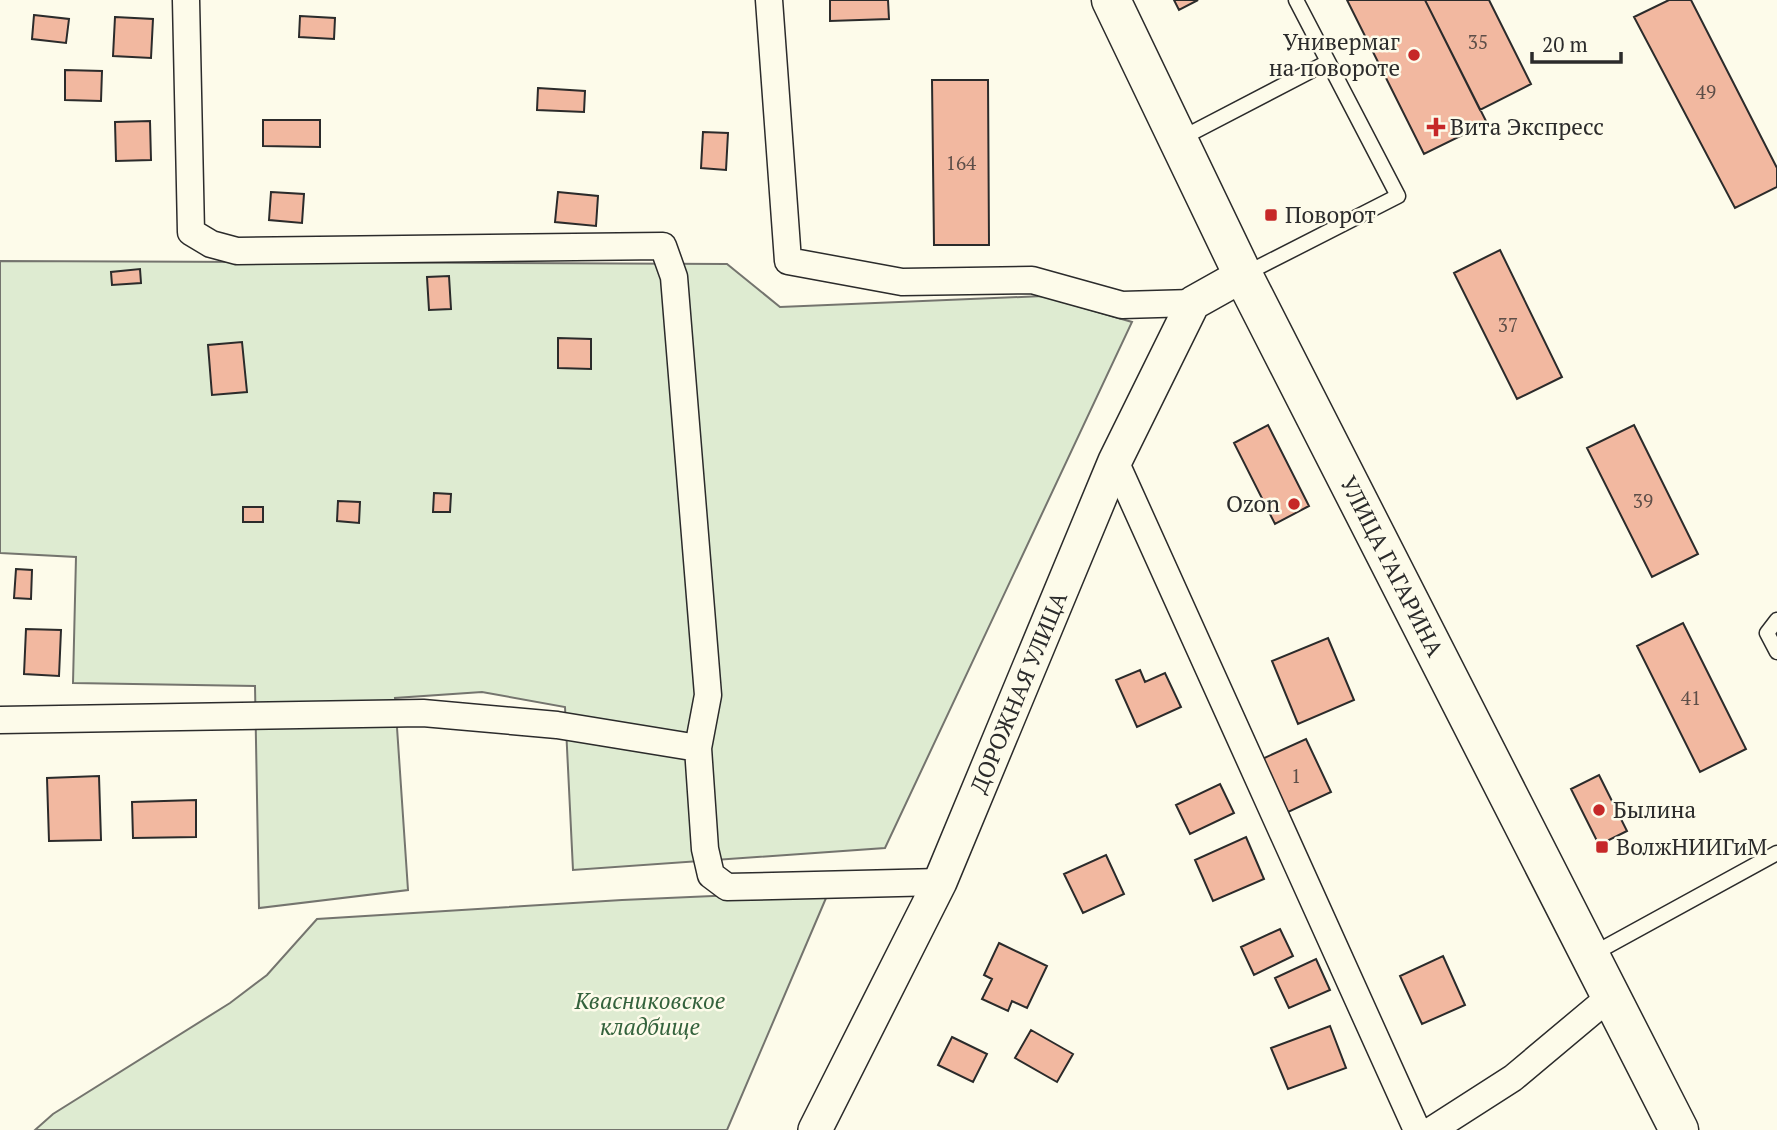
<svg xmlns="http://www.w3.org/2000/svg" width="1777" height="1130" viewBox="0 0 1777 1130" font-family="'PT Serif',serif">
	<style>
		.green { fill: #deebd1; stroke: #74746e; stroke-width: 2 }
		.building { fill: #f2b8a0; stroke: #2b2b2b; stroke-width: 2 }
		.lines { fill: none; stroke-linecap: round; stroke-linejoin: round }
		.service-casing { stroke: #2b2b2b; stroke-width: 17 }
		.minor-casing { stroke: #2b2b2b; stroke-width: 29 }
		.tertiary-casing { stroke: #2b2b2b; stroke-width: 36 }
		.primary-casing { stroke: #2b2b2b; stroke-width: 41 }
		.service { stroke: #fdfbea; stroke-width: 14 }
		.minor { stroke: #fdfbea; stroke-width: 26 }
		.tertiary { stroke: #fdfbea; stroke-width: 33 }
		.primary { stroke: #fdfbea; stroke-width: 38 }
		.poi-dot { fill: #c62828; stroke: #fdfbea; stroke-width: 2.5 }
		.labels { text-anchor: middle; stroke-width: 5; stroke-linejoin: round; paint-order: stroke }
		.number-label { font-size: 19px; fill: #5d4e48 }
		.poi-label { font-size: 23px; fill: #2b2b2b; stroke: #fdfbea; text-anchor: start }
		.street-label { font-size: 23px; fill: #2b2b2b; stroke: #fdfbea }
		.park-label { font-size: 23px; font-style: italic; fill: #34623c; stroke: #fdfbea }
	</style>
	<rect width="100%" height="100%" fill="#fdfbea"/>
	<path class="green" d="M 0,261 L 727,264 L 780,307 L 1043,296 L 1132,322 L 885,848 L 573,870 L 565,707 L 482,692 L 395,698 L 408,890 L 259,908 L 255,686 L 73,683 L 76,557 L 0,553 Z
		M 829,891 L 727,1130 L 35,1130 L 53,1114 L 230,1003 L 267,975 L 317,919 L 622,900 Z"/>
	<path class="building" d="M 830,0 L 888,0 L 889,19 L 830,21 Z
		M 1174,0 L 1198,0 L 1179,10 Z
		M 1347,0 L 1425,0 L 1487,123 L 1424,154 Z
		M 1425,0 L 1489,0 L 1531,84 L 1480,110 Z
		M 1669,0 L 1691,0 L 1777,168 L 1777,187 L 1735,208 L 1634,17 Z
		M 34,15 L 69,19 L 66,43 L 32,39 Z
		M 300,16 L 335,18 L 334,39 L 299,37 Z
		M 115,17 L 153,19 L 151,58 L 113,56 Z
		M 65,70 L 102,71 L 101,101 L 65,100 Z
		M 932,80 L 988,80 L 989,245 L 934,245 Z
		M 538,88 L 585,91 L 584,112 L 537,110 Z
		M 263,120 L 320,120 L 320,147 L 263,146 Z
		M 150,121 L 151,160 L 116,161 L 115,122 Z
		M 703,132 L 728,133 L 726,170 L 701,168 Z
		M 271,192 L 304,194 L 302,223 L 269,220 Z
		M 558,192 L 598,196 L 596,226 L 555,222 Z
		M 1500,250 L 1562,377 L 1517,399 L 1454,273 Z
		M 140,269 L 141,283 L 112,285 L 111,272 Z
		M 449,276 L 451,309 L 429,310 L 427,277 Z
		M 558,338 L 591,339 L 591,369 L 558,368 Z
		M 242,342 L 247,392 L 212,395 L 208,345 Z
		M 1268,425 L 1309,506 L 1275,524 L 1234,443 Z
		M 1634,425 L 1698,554 L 1652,577 L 1587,448 Z
		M 434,493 L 451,494 L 450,512 L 433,512 Z
		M 338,501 L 360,502 L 359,523 L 337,521 Z
		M 243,507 L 263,507 L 263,522 L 243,522 Z
		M 16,569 L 32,570 L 31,599 L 14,598 Z
		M 1683,623 L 1746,749 L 1700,772 L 1637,646 Z
		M 26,629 L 61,630 L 59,676 L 24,674 Z
		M 1328,638 L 1354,700 L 1298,724 L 1272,661 Z
		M 1140,670 L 1145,682 L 1165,673 L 1181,707 L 1137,727 L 1116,680 Z
		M 1306,739 L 1331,792 L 1286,813 L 1260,760 Z
		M 1599,775 L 1627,831 L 1599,845 L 1571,789 Z
		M 99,776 L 101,840 L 49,841 L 47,778 Z
		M 1220,784 L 1234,813 L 1190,834 L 1176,805 Z
		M 196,800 L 196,837 L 133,838 L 132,802 Z
		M 1246,837 L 1264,879 L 1213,901 L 1195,860 Z
		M 1106,855 L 1124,894 L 1083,913 L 1064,874 Z
		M 1280,929 L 1293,956 L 1254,975 L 1241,947 Z
		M 999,943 L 1047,966 L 1027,1008 L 1012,1001 L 1008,1011 L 982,999 L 992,979 L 984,975 Z
		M 1443,956 L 1465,1005 L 1422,1024 L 1400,976 Z
		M 1316,959 L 1330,990 L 1289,1008 L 1275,978 Z
		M 1330,1026 L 1346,1068 L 1288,1089 L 1271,1048 Z
		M 1031,1030 L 1073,1054 L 1057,1082 L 1015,1058 Z
		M 952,1037 L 987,1054 L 973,1082 L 938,1065 Z"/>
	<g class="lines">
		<defs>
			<path id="service" d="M 1180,139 L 1328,62
				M 1243,275 L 1398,196 L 1296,0
				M 1777,620 L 1767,633 L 1777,652
				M 1591,955 L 1777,853"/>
			<path id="minor" d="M 186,0 L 191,232 L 211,244 L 237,251 L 663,246 L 674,277 L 708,695 L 698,748
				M 769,0 L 788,261 L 902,282 L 1032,280 L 1122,305 L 1193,303
				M 1115,461 L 1417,1130
				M 0,720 L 423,713 L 557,725 L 698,748 L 705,849 L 711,875 L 727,887 L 940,882
				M 1432,1130 L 1513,1078 L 1612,995"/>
			<g id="tertiary">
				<path id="s1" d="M 815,1130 L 940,882 L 1115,461 L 1193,303 L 1243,275"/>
			</g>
			<g id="primary">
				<path id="s2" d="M 1111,0 L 1243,275 L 1679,1130"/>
			</g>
		</defs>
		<use href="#service" class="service-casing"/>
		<use href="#minor" class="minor-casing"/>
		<use href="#tertiary" class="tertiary-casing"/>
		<use href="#primary" class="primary-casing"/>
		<use href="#service" class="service"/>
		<use href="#minor" class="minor"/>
		<use href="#tertiary" class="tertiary"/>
		<use href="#primary" class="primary"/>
	</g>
	<g class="poi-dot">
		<circle cx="1414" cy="55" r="7"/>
		<path d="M1432.5 116.5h7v7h7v7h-7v7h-7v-7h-7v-7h7z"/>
		<rect x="1264" y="208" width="14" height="14" rx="3.5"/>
		<circle cx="1294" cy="504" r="7"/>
		<circle cx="1599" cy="810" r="7"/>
		<rect x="1595" y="840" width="14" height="14" rx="3.5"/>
	</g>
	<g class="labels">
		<g class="number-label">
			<text x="1478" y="49">35</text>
			<text x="1706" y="99">49</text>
			<text x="961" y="170">164</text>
			<text x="1508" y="332">37</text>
			<text x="1643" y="508">39</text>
			<text x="1691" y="705">41</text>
			<text x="1296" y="783">1</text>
		</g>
		<g class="poi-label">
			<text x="1400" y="50" text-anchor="end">Универмаг<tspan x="1400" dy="26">на повороте</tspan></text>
			<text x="1450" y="135">Вита Экспресс</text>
			<text x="1285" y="223">Поворот</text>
			<text x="1280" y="512" text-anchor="end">Ozon</text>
			<text x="1613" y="818">Былина</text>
			<text x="1616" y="855">ВолжНИИГиМ</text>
		</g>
		<g class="street-label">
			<text dy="8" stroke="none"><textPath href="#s2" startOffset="632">УЛИЦА ГАГАРИНА</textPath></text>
			<text dy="8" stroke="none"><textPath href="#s1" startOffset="483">ДОРОЖНАЯ УЛИЦА</textPath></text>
		</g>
		<g class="park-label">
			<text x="650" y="1009">Квасниковское<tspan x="650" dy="26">кладбище</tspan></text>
		</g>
	</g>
	<path d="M1532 52v10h89v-10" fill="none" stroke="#2b2b2b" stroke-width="3.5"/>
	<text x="1542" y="52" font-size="21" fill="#2b2b2b" stroke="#fdfbea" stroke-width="5" paint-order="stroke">20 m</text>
</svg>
